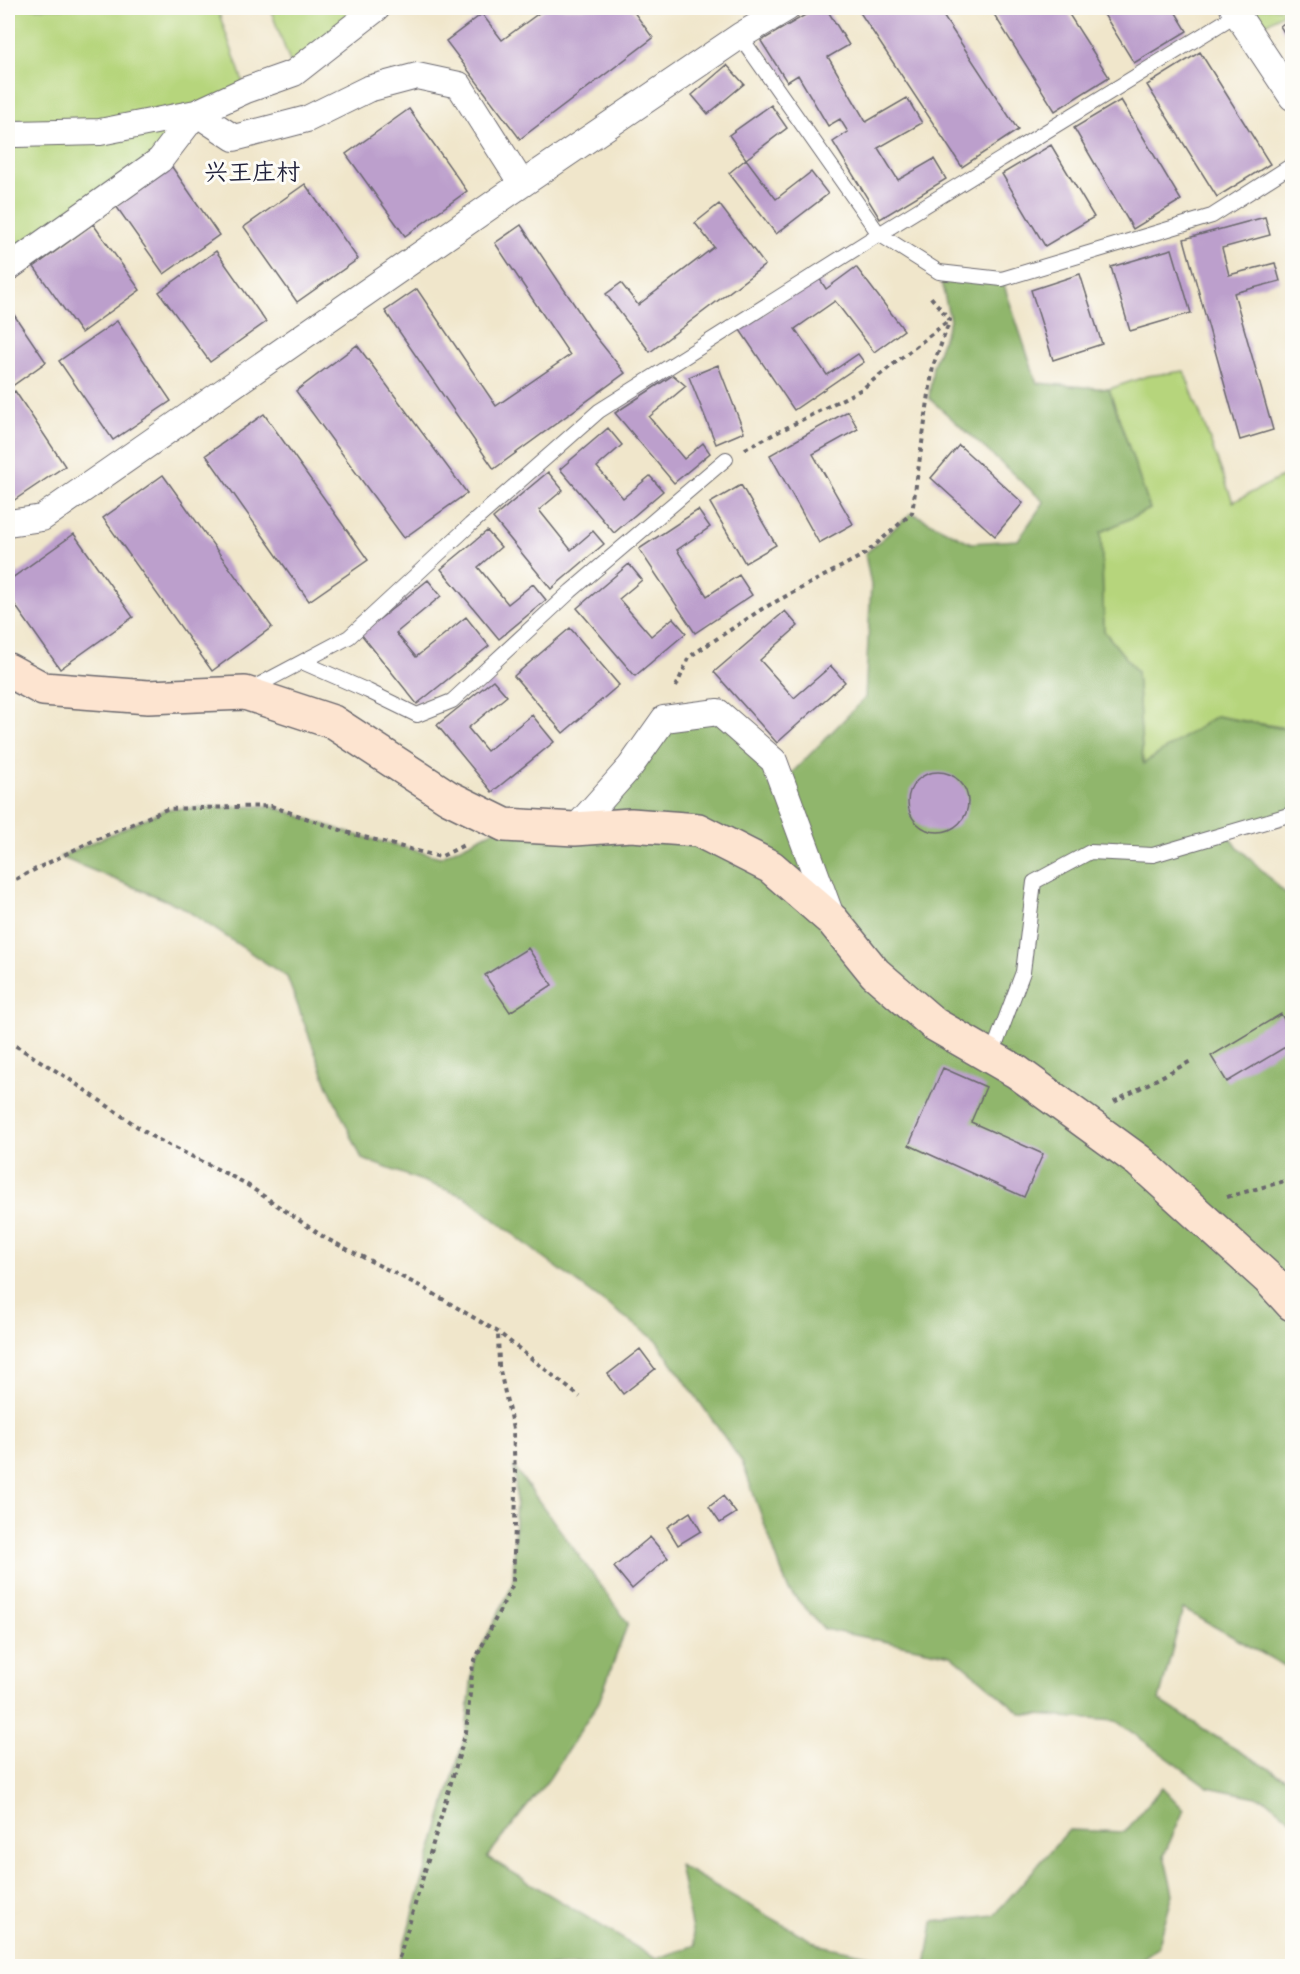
<svg xmlns="http://www.w3.org/2000/svg" width="1300" height="1974" viewBox="0 0 1300 1974" font-family="'Balsamiq Sans','LXGW WenKai TC',sans-serif">
	<style>
		.green { fill: #b6d57c; stroke: #6c7c5c; stroke-width: 1.5 }
		.forest { fill: #90b66c; stroke: #596c54; stroke-width: 1.5 }
		.building { fill: #bc9fcc }
		.lines { fill: none; stroke-linecap: round; stroke-linejoin: round }
		.lane-casing { stroke: #6a676d; stroke-width: 16 }
		.street-casing { stroke: #6a676d; stroke-width: 28 }
		.secondary-casing { stroke: #6a676d; stroke-width: 36 }
		.path { stroke: #6a676d; stroke-width: 4; stroke-dasharray: 4.5 4.5; stroke-linecap: butt }
		.lane { stroke: #fff; stroke-width: 14 }
		.street { stroke: #fff; stroke-width: 26 }
		.secondary { stroke: #fde4d0; stroke-width: 33 }
		.labels { text-anchor: middle; stroke-width: 6; stroke-linejoin: round; paint-order: stroke }
		.quarter-label { font-size: 24px; fill: #22223b; stroke: #fdfcf7 }
	</style>
	<rect width="100%" height="100%" fill="#fdfcf7"/>
	<filter id="ink" filterUnits="userSpaceOnUse"><feTurbulence type="fractalNoise" baseFrequency=".0167" numOctaves="2"/><feDisplacementMap in="SourceGraphic" scale="12" xChannelSelector="R" yChannelSelector="G"/><feConvolveMatrix kernelMatrix="1 2 1 2 8 2 1 2 1" color-interpolation-filters="sRGB"/></filter>
	<filter id="wash" filterUnits="userSpaceOnUse"><feTurbulence type="fractalNoise" baseFrequency=".008" numOctaves="4" result="noise"/><feDisplacementMap in="SourceGraphic" scale="24" xChannelSelector="R" yChannelSelector="G"/><feGaussianBlur stdDeviation="1.35" result="paint"/><feColorMatrix in="noise" values="0 0 0 0 0 0 0 0 0 0 0 0 0 0 0 0 0 1.4 0 .05"/><feComposite in="paint" operator="in"/></filter>
	<g filter="url(#wash)">
		<rect width="100%" height="100%" fill="#f0e6cb"/>
		<path class="green" d="M 8,8 L 217,8 L 246,90 L 160,160 L 8,268 Z
			M 270,8 L 377,8 L 294,73 Z
			M 1233,8 L 1291,8 L 1250,34 Z
			M 1184,371 L 1233,502 L 1292,472 L 1292,729 L 1216,716 L 1143,765 L 1137,672 L 1104,631 L 1101,532 L 1150,509 L 1109,389 L 1147,376 Z"/>
		<path class="forest" d="M 939,272 L 1002,279 L 1037,383 L 1109,389 L 1150,509 L 1101,532 L 1104,631 L 1137,672 L 1143,764 L 1216,716 L 1291,730 L 1292,814 L 1225,834 L 1292,900 L 1292,1670 L 1183,1609 L 1159,1700 L 1227,1744 L 1292,1782 L 1292,1820 L 1266,1799 L 1208,1787 L 1116,1721 L 1022,1714 L 951,1655 L 824,1629 L 788,1589 L 742,1462 L 656,1340 L 541,1256 L 466,1197 L 362,1159 L 327,1084 L 287,977 L 180,906 L 60,857 L 167,809 L 271,806 L 349,833 L 440,857 L 505,825 L 575,829 L 664,719 L 718,712 L 783,782 L 865,698 L 871,585 L 865,554 L 912,513 L 971,543 L 1018,540 L 1044,502 L 929,398 L 933,366 L 950,320 Z
			M 514,1467 L 628,1623 L 599,1702 L 549,1779 L 487,1857 L 656,1959 L 695,1945 L 679,1865 L 819,1945 L 920,1966 L 395,1966 L 401,1955 L 466,1732 L 473,1664 L 513,1584 L 516,1494 Z
			M 1162,1787 L 1184,1810 L 1164,1855 L 1173,1894 L 1158,1947 L 1132,1966 L 997,1966 L 987,1959 L 981,1966 L 926,1966 L 933,1922 L 994,1915 L 1069,1830 L 1125,1832 Z"/>
		<g id="blocks">
			<path class="building" d="M 546,8 L 631,8 L 653,38 L 520,139 L 446,41 L 482,14 L 502,40 Z
				M 817,8 L 826,8 L 849,45 L 828,57 L 866,122 L 907,98 L 922,123 L 878,148 L 898,180 L 934,159 L 946,179 L 880,219 L 833,142 L 848,132 L 840,119 L 828,126 L 798,75 L 787,82 L 761,41 Z
				M 857,8 L 938,8 L 1018,130 L 962,167 Z
				M 990,8 L 1065,8 L 1109,77 L 1055,111 Z
				M 1100,8 L 1173,8 L 1187,31 L 1134,63 Z
				M 1292,18 L 1292,45 L 1280,26 Z
				M 1200,52 L 1270,164 L 1217,197 L 1147,85 Z
				M 727,65 L 744,84 L 708,114 L 692,95 Z
				M 1121,100 L 1181,200 L 1133,229 L 1074,128 Z
				M 771,105 L 787,128 L 746,159 L 729,135 Z
				M 409,109 L 467,191 L 405,236 L 346,154 Z
				M 1051,145 L 1094,217 L 1045,246 L 1002,174 Z
				M 746,159 L 776,199 L 811,172 L 828,194 L 776,234 L 729,173 Z
				M 172,167 L 219,235 L 164,274 L 116,206 Z
				M 305,184 L 358,259 L 297,302 L 244,227 Z
				M 719,204 L 765,265 L 650,352 L 606,294 L 621,283 L 638,305 L 714,247 L 695,223 Z
				M 1265,217 L 1270,235 L 1222,248 L 1229,275 L 1275,263 L 1280,281 L 1234,293 L 1273,430 L 1240,440 L 1184,239 Z
				M 93,224 L 140,290 L 81,333 L 34,267 Z
				M 521,225 L 596,337 L 625,373 L 494,469 L 385,311 L 417,289 L 496,406 L 570,355 L 495,243 Z
				M 1172,249 L 1191,313 L 1130,331 L 1111,267 Z
				M 216,251 L 266,322 L 210,362 L 159,292 Z
				M 856,267 L 904,330 L 874,352 L 835,301 L 795,329 L 827,375 L 858,354 L 864,362 L 794,410 L 740,330 L 818,276 L 826,289 Z
				M 1080,274 L 1102,344 L 1053,360 L 1031,290 Z
				M 8,306 L 46,362 L 8,389 Z
				M 117,321 L 171,401 L 113,440 L 59,361 Z
				M 357,345 L 467,493 L 404,538 L 296,391 Z
				M 718,365 L 744,432 L 716,444 L 689,377 Z
				M 673,375 L 686,386 L 649,417 L 684,459 L 703,443 L 710,453 L 674,483 L 615,413 Z
				M 15,391 L 65,466 L 10,503 L 8,499 L 8,396 Z
				M 848,411 L 858,429 L 813,454 L 853,524 L 819,543 L 770,455 Z
				M 264,414 L 368,560 L 309,601 L 206,455 Z
				M 608,428 L 622,445 L 597,467 L 623,498 L 650,476 L 663,491 L 614,533 L 560,469 Z
				M 959,445 L 1023,503 L 995,536 L 931,478 Z
				M 548,472 L 563,490 L 539,510 L 571,550 L 593,531 L 604,544 L 551,589 L 493,518 Z
				M 163,475 L 272,627 L 212,671 L 103,518 Z
				M 741,485 L 776,545 L 745,563 L 710,503 Z
				M 698,510 L 710,527 L 677,550 L 707,596 L 739,575 L 752,595 L 695,633 L 639,549 Z
				M 487,531 L 501,547 L 478,567 L 508,604 L 533,584 L 546,600 L 499,639 L 441,569 Z
				M 74,534 L 133,617 L 60,669 L 8,595 L 8,581 Z
				M 629,564 L 642,580 L 619,599 L 651,636 L 673,618 L 686,633 L 635,676 L 577,608 Z
				M 428,580 L 441,596 L 396,633 L 416,657 L 466,617 L 489,646 L 417,704 L 361,634 Z
				M 785,611 L 798,626 L 760,660 L 794,698 L 831,666 L 845,682 L 777,743 L 714,672 Z
				M 570,628 L 619,685 L 563,733 L 514,676 Z
				M 493,680 L 507,696 L 468,728 L 487,751 L 532,715 L 554,742 L 492,792 L 437,725 Z
				M908 802a30 30 0 1 1 60 0a30 30 0 1 1-60 0Z
				M 528,948 L 552,985 L 510,1012 L 485,975 Z
				M 1281,1014 L 1292,1034 L 1292,1043 L 1227,1082 L 1211,1056 Z
				M 943,1068 L 986,1087 L 971,1122 L 1043,1154 L 1024,1197 L 909,1145 Z
				M 640,1349 L 655,1369 L 623,1394 L 608,1374 Z
				M 723,1496 L 736,1513 L 720,1523 L 709,1507 Z
				M 690,1512 L 701,1531 L 678,1545 L 667,1527 Z
				M 650,1537 L 668,1558 L 632,1589 L 614,1567 Z"/>
		</g>
	</g>
	<g filter="url(#ink)">
		<use href="#blocks" fill-opacity="0" stroke="#6a676d" stroke-width="1.5"/>
		<g class="lines">
			<defs>
				<path id="lane" d="M 740,36 L 879,234 L 1237,14
					M 302,662 L 368,691 L 417,715 L 452,701 L 571,591 L 726,459
					M 249,690 L 349,637 L 470,525 L 599,411 L 879,234 L 939,272 L 1002,279 L 1212,216 L 1292,165
					M 991,1057 L 1023,972 L 1034,882 L 1090,852 L 1153,855 L 1292,814"/>
				<path id="street" d="M 1233,8 L 1292,97
					M 8,131 L 16,134 L 100,132 L 196,113 L 246,90 L 294,73 L 377,8
					M 8,268 L 160,160 L 196,113 L 234,138 L 307,119 L 368,89 L 417,76 L 459,85 L 522,184
					M 8,523 L 42,518 L 509,193 L 740,36 L 787,8
					M 575,829 L 630,767 L 664,719 L 718,712 L 774,761 L 833,921"/>
				<path id="secondary" d="M 8,670 L 43,689 L 148,697 L 245,693 L 333,722 L 448,797 L 505,825 L 575,829 L 631,825 L 698,830 L 771,867 L 833,921 L 875,973 L 934,1024 L 1017,1072 L 1139,1161 L 1269,1279 L 1292,1304"/>
			</defs>
			<use href="#lane" class="lane-casing"/>
			<use href="#street" class="street-casing"/>
			<use href="#secondary" class="secondary-casing"/>
			<path class="path" d="M 745,449 L 862,389 L 948,321
				M 676,687 L 689,657 L 762,609 L 865,554 L 912,513 L 933,366 L 950,320 L 929,295
				M 8,883 L 84,845 L 167,809 L 271,806 L 349,833 L 440,857 L 466,844
				M 8,1041 L 66,1077 L 151,1136 L 243,1182 L 325,1238 L 424,1288 L 498,1332 L 580,1397
				M 1114,1102 L 1191,1061
				M 1227,1197 L 1292,1179
				M 395,1966 L 400,1955 L 466,1732 L 473,1664 L 513,1584 L 516,1494 L 513,1429 L 499,1366 L 498,1332"/>
			<use href="#lane" class="lane"/>
			<use href="#street" class="street"/>
			<use href="#secondary" class="secondary"/>
		</g>
	</g>
	<g class="labels">
		<g class="quarter-label">
			<text x="252" y="180">兴王庄村</text>
		</g>
	</g>
	<rect width="1300" height="1974" fill="none" stroke="#fdfcf7" stroke-width="30"/>
</svg>
